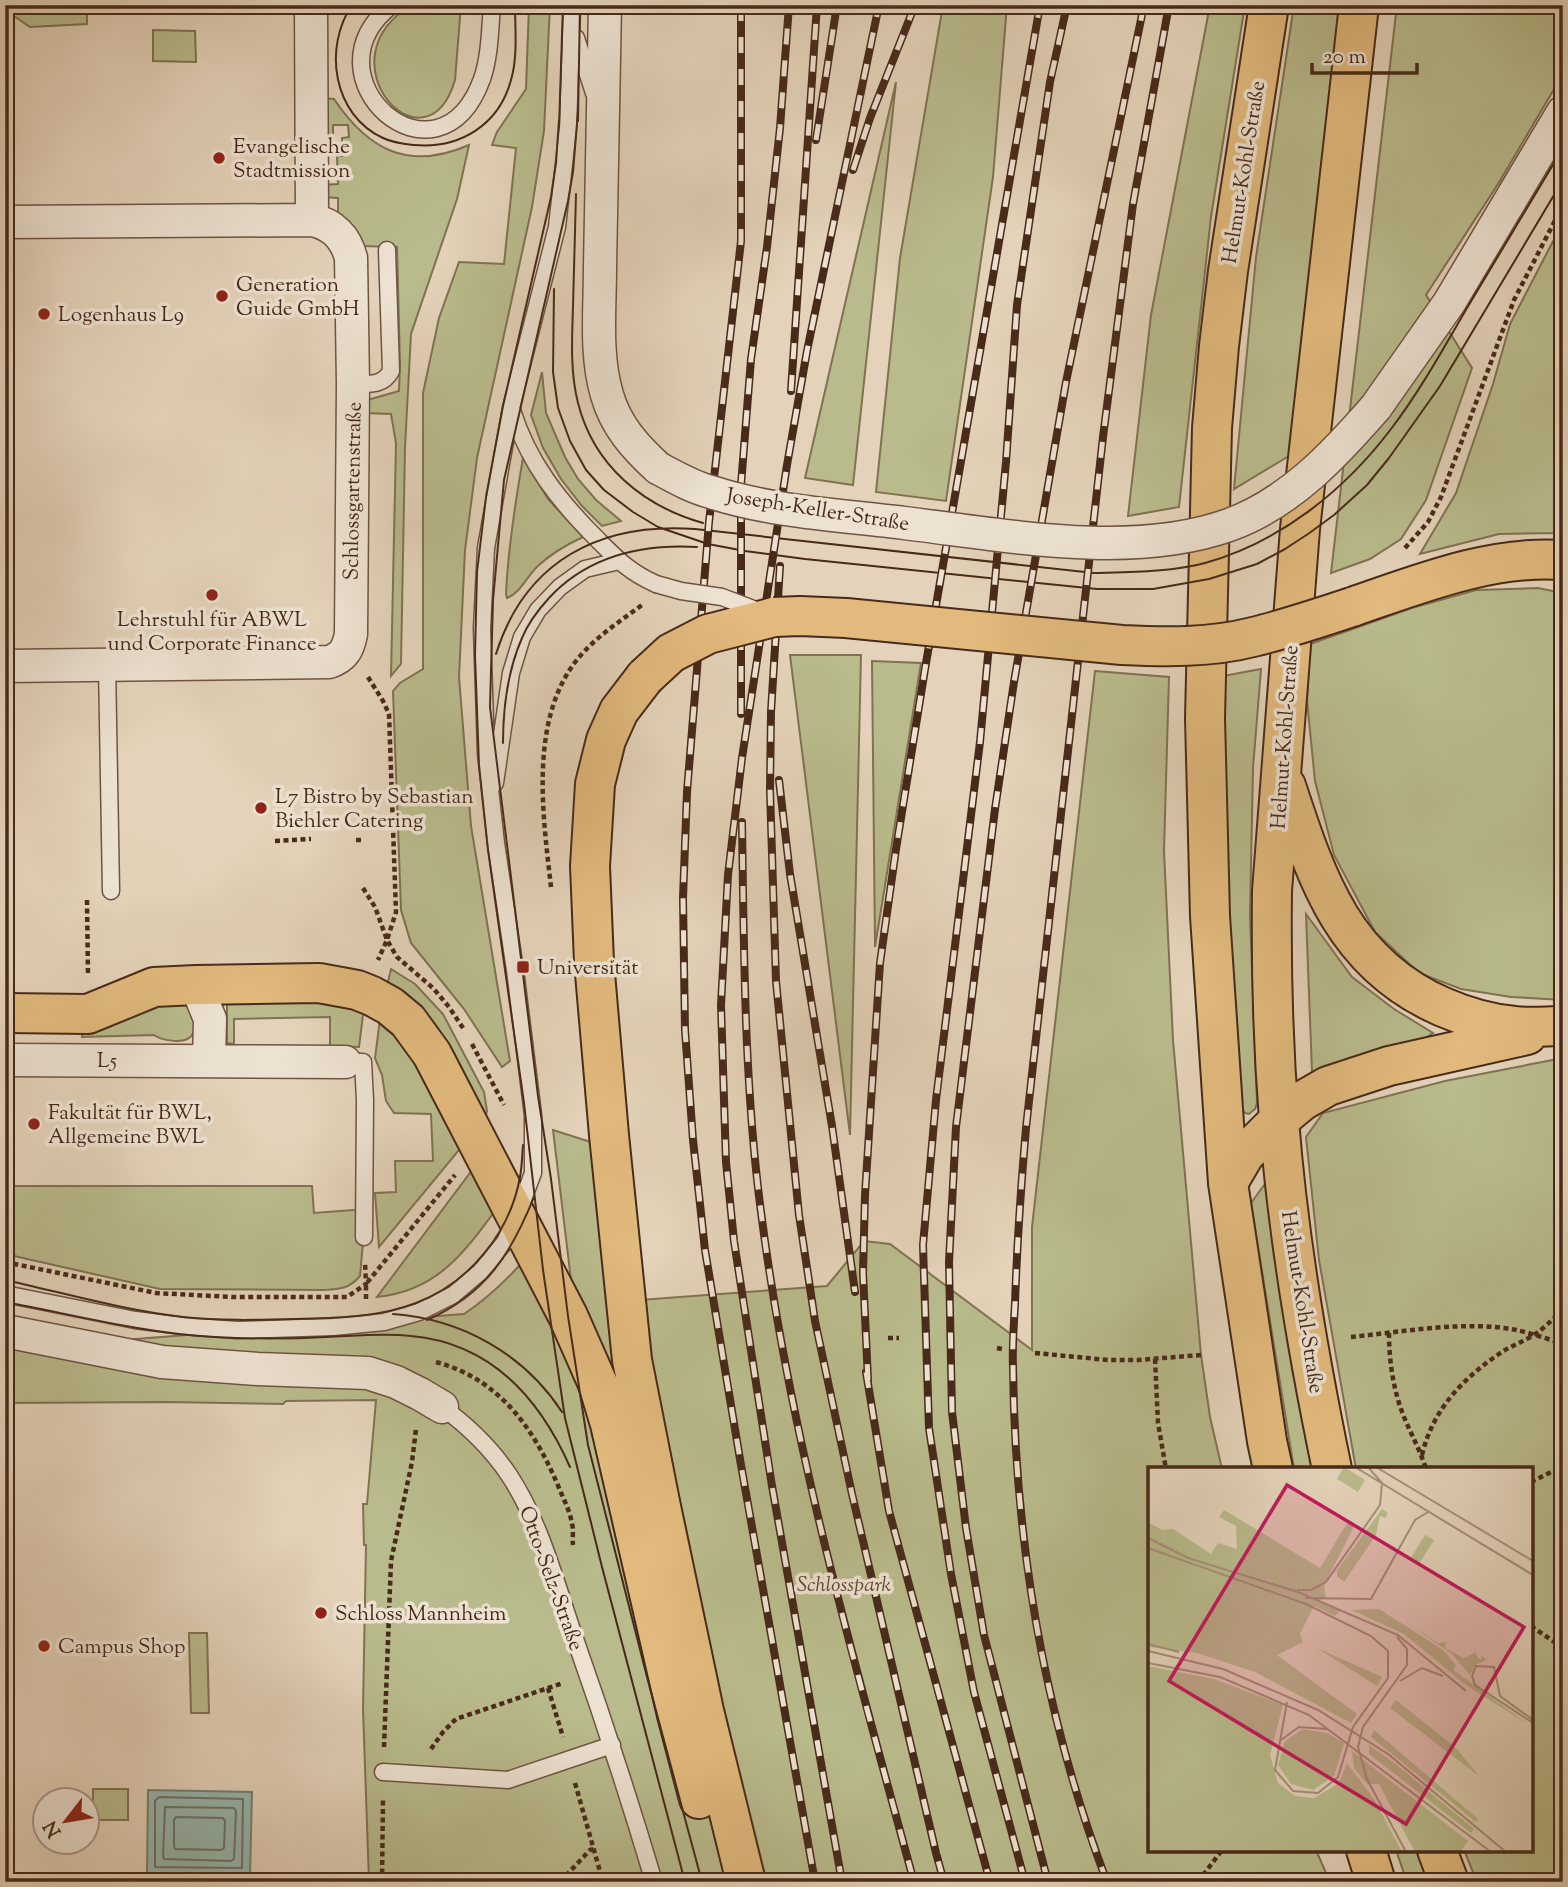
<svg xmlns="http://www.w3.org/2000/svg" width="1568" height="1887" viewBox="0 0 1568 1887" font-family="'Sorts Mill Goudy',serif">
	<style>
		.green { fill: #b9bb8c; stroke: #807253; stroke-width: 2 }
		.water { fill: #95b8b0; stroke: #767f74; stroke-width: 2 }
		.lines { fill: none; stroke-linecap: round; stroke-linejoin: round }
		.shore { stroke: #6e7165; stroke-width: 2 }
		.lane-casing { stroke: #6f5442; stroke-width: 19 }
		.street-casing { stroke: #6f5442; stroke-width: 35 }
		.primary-casing { stroke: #482a1a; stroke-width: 42 }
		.highway-casing { stroke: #482a1a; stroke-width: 42 }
		.path { stroke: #482a1a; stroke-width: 4.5; stroke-dasharray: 5 3.5; stroke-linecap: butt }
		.lane { stroke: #ede2d2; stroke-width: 16 }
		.street { stroke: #ede2d2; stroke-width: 32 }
		.primary { stroke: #e2ba7d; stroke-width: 38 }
		.highway { stroke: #e2ba7d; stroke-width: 38 }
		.tram { stroke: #482a1a; stroke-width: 2 }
		.rail-casing { stroke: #482a1a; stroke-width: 8 }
		.rail { stroke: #ede2d2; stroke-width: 5; stroke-dasharray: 16; stroke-linecap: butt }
		.lane-bridge-casing { stroke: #6f5442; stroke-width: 19; stroke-linecap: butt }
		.street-bridge-casing { stroke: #6f5442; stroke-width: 35; stroke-linecap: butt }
		.primary-bridge-casing { stroke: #482a1a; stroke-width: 42; stroke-linecap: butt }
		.highway-bridge-casing { stroke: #482a1a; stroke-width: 42; stroke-linecap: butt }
		.lane-bridge { stroke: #ede2d2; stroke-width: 16 }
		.street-bridge { stroke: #ede2d2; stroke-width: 32 }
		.primary-bridge { stroke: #e2ba7d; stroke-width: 38 }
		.highway-bridge { stroke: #e2ba7d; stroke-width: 38 }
		.poi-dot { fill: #8f2418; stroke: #ede2d2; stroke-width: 2.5 }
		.labels { text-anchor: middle; stroke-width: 7; stroke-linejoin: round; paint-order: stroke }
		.poi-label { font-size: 21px; fill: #482a1a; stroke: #ede2d2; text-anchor: start }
		.street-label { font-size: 21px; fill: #482a1a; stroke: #ede2d2 }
		.park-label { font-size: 21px; font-style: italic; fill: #5f4731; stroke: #ede2d2 }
		.inset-road { fill: none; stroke: #a68f7a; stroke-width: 2 }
		.view { fill: #c2185b; fill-opacity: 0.15; stroke: #c2185b; stroke-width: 3.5 }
		.inset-edge { fill: none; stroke: #482a1a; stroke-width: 3.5 }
	</style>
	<rect width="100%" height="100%" fill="#e4d3ba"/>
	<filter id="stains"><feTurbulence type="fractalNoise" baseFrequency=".00286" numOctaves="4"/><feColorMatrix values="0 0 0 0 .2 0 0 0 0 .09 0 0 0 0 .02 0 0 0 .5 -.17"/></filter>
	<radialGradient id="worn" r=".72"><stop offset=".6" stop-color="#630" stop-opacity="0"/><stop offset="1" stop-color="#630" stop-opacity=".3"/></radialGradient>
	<path class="green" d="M 5,5 L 87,5 L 87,24 L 30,27 L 5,10 Z
		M 412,5 L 461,5 L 455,80 C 426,178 318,60 412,5 Z
		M 529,5 L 550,5 L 544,131 L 532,207 L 477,458 L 465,550 L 459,677 L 471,826 L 510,1061 L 502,1067 L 464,1009 L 411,943 L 401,910 L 393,691 L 400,683 L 423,669 L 423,393 L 439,318 L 459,262 L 504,264 L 516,148 L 492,145 L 497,132 L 526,89 Z
		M 943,5 L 1007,5 L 993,177 L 946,501 L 876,492 L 900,258 Z
		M 1210,5 L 1245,5 L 1211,217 L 1179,507 L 1128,516 L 1151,315 Z
		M 1294,5 L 1342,5 L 1289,456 L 1234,489 L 1256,257 Z
		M 1397,5 L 1563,5 L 1563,74 L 1498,184 L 1426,295 L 1472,368 L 1426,500 L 1401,539 L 1370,559 L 1331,573 Z
		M 153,30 L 195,31 L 196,62 L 153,61 Z
		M 896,82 L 853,485 L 805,478 Z
		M 322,98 L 334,99 C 369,151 409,171 469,145 L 457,199 L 411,334 L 405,447 L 401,664 L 391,676 L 396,443 L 391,414 L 364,413 L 364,401 L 399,391 L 400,364 L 397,247 L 360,246 L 338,219 L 338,198 L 323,197 L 322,185 L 338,184 L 337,156 L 342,156 L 342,138 L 349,137 L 348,125 L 333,125 L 333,147 L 323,147 Z
		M 1563,222 L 1563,533 L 1499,534 L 1420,554 L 1456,493 L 1493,384 L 1510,324 Z
		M 542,372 L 546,413 L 565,457 L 578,479 L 596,500 L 621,521 L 602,526 L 582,506 L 561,479 L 543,448 L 531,415 Z
		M 523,458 L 548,499 L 583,537 C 568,544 552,553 539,565 C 528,574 521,593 507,598 L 506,594 C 508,548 515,504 523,458 Z
		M 1538,588 L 1563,593 L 1563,1000 L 1511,997 L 1461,989 L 1419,973 L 1375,932 L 1334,855 L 1315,781 L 1307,701 L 1310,644 L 1412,608 L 1476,590 Z
		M 790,655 L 861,655 L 850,1135 Z
		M 872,661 L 921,663 L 875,947 Z
		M 1261,669 L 1253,768 L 1250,915 L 1257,1103 L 1255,1109 L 1249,1114 L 1245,1113 L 1241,1109 L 1229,947 L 1223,676 Z
		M 1095,671 L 1169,677 L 1164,851 L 1173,1040 L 1201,1355 L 1210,1417 L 1222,1469 L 1150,1469 L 1150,1850 L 1316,1850 L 1330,1882 L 369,1882 L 363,1709 L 366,1545 L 364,1545 L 363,1504 L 367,1504 L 376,1400 L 286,1401 L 283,1404 L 167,1402 L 5,1403 L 5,1349 L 464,1314 C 488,1298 507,1280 526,1258 L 538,1285 L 541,1308 L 574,1305 L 553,1130 L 597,1144 L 613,1302 L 827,1286 L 864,1241 L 890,1244 L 1032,1350 L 1032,1227 Z
		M 1306,914 L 1352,977 L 1394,1009 L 1433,1033 L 1414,1045 L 1364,1056 L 1312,1072 Z
		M 391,969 L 415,984 L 443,1014 L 484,1092 L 487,1111 L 483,1126 L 387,986 Z
		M 227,994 L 320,995 L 364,1007 L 359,1047 L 330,1046 L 330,1017 L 234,1019 L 234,1044 L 227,1043 Z
		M 178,1000 C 183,1003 188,1006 191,1011 C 199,1028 195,1042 175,1041 C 167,1040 161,1040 154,1035 L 82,1037 L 83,1030 L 148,1004 Z
		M 380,1019 L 400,1041 L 423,1071 L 464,1144 L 379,1247 L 375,1193 L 396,1192 L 395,1161 L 433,1161 L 431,1114 L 394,1113 L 386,1101 L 382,1075 L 375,1058 Z
		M 1563,1058 L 1563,1882 L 1477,1882 L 1464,1850 L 1531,1850 L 1531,1469 L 1356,1469 L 1319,1260 L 1306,1137 L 1323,1113 L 1445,1081 Z
		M 476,1165 L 497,1208 C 464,1253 437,1291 377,1297 Z
		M 1265,1184 L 1293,1372 L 1312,1469 L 1294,1469 L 1251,1203 Z
		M 5,1186 L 312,1186 L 314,1213 L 366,1209 L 360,1276 C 349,1289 340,1289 324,1290 L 160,1289 L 5,1254 Z
		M 189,1633 L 207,1633 L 209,1713 L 191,1713 Z
		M 93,1789 L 128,1789 L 128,1820 L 93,1820 Z
		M 1396,1850 L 1419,1850 L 1430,1882 L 1407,1882 Z"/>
	<path class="water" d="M 148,1790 L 252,1792 L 250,1877 L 147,1875 Z"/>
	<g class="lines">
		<path class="shore" d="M 159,1797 L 243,1799 L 242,1868 L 155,1867 L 155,1801 Z
			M 165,1807 L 234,1808 L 236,1811 L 234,1859 L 231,1861 L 164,1859 L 163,1856 Z
			M 176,1817 L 223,1818 L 225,1821 L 224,1848 L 221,1850 L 175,1849 L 174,1846 L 174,1820 Z"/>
		<defs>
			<path id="lane" d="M 392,5 C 300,77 438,199 482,79 C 490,56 490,29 492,5
				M 576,38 L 594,93
				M 353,384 C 369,384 383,386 391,371 L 387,250
				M 512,410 C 528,462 559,501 597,539 C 617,559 629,572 656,584
				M 107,665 L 111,891
				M 495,783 L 511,673 L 522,637 L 538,610 L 560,587 L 585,569 L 619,561
				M 345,1062 L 363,1062 L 365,1100 L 364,1237
				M 5,1294 L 135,1320 L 183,1326 L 237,1330 L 333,1327 L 384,1322 L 419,1312 L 453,1295 L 480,1272 L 505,1242 L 516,1218 L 533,1173 L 533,1115 L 515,970 L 496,843 L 486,753 L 482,628 L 486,548 L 511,408 L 557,227 L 568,128 L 572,5
				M 442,1407 C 468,1426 491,1448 509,1475 C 540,1522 555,1580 573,1633 C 602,1715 629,1798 654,1882
				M 383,1772 L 508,1780 L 612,1745"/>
			<path id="street" d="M 311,5 L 312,220
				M 605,5 C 604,93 601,180 600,267 C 600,309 595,355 607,395 C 616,426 635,447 658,468
				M 5,222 L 312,220 C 333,224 346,238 351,258 L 353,384 L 351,634 C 348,649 344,657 329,662 L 5,666
				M 1376,407 L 1449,303 L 1563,112
				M 196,985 L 210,1019 L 209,1061
				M 5,1060 L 345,1062
				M 5,1331 L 162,1362 L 258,1369 L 368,1373 L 396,1382 L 420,1394 L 442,1407"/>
			<path id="primary" d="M 1269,5 L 1228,271 L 1219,346 L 1212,428 L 1205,718 L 1210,916 L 1228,1183 L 1267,1441 L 1273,1469
				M 1352,607 C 1419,584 1491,555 1563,560
				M 1286,786 C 1317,880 1344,964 1443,1007 C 1466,1017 1490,1024 1515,1026 C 1531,1028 1547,1026 1563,1026
				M 5,1013 L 88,1014 L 154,987 L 196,985 L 319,983 L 357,990 L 372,996 L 390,1006 L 408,1021 L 432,1054 L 568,1316 L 598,1384
				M 1228,1183 L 1245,1154 L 1279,1120 L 1302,1101 L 1328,1086 L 1389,1066 L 1527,1035
				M 1332,1469 C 1308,1354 1288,1237 1279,1120 C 1273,1044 1271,967 1272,891 L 1300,529 L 1359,5
				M 1366,1850 L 1376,1882
				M 1437,1850 L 1449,1882"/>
			<path id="highway" d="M 645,677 L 619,711 L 606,740 L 595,784 L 590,866 L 594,962 L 609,1135 L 632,1360 L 660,1502 L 704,1711 L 746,1882
				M 598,1384 L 610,1424 L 677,1715 L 699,1799"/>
		</defs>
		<use href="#lane" class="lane-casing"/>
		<use href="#street" class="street-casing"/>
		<use href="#primary" class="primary-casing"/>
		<use href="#highway" class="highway-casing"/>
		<path class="path" d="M 1405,548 L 1428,522 L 1441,497 L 1514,300 L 1563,205
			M 368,677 L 383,701 L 389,714 L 396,912 L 387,940 L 378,960
			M 356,840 L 363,840
			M 275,841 L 311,839
			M 551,887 C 543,816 529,722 576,661 C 594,638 619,622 642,605
			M 363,888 L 375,907 L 387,940 L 397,957 L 433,988 L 449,1007 L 465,1031
			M 87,900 L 88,976
			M 472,1044 L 504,1105
			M 5,1262 L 156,1293 L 232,1297 L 347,1297 L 366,1284 L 365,1262
			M 366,1299 L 366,1284 L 455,1175
			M 1389,1333 C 1389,1357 1392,1380 1399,1403 C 1406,1426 1419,1446 1426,1469
			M 1351,1337 C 1402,1332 1465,1320 1516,1330 C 1531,1333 1548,1339 1563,1344
			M 888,1338 L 899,1338
			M 997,1348 L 1002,1349
			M 1035,1353 L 1108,1360 L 1138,1360 L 1201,1355
			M 1155,1359 L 1158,1423 L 1166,1469
			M 436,1362 C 500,1379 535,1430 559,1488 C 564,1500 570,1511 572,1524 C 574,1530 572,1538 573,1545
			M 1422,1455 C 1433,1408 1465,1376 1505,1350 C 1514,1345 1524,1341 1534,1335 C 1544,1328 1553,1319 1563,1310
			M 1531,1482 L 1553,1471 L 1563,1469
			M 1531,1626 L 1563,1648
			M 548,1688 L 563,1737
			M 384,1747 L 391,1561 L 412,1462 L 416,1429
			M 431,1749 L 443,1732 L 456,1719 L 563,1683
			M 575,1783 L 603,1882
			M 382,1882 L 383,1798
			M 560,1882 L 590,1850 L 594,1849
			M 1198,1882 L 1222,1850"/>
		<use href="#lane" class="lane"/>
		<use href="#street" class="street"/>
		<use href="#primary" class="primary"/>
		<use href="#highway" class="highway"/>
		<path class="tram" d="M 352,5 C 323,48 333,115 383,138 C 393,143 404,144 414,145 C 460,149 499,125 511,80 C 518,56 515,29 515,5
			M 578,111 L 573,172 L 568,201 L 504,480 L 493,600 L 490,707 L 538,1096 L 551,1179 L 568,1316 L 588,1445 L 647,1677 L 702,1882
			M 559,120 L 556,163 L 551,197 L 503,406 L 486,497 L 477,572 L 475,655 L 479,765 L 488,850 L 524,1103 L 543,1270 L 565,1418 L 602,1567 L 685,1882
			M 578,121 L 580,5
			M 559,128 L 563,5
			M 576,194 C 575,232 574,269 573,307 C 572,339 570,372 578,403 C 594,466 643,506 703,523
			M 554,289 L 553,372 L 558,408 L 570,441 L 586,470 L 604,490 L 633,512 L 658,527 L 708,544 L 745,551 L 805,559 L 1097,589 L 1153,589 L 1209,579 L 1257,564 L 1285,549 L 1308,534 L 1334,515 L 1367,485 L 1389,458 L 1440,386 L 1563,180
			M 496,654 C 525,561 600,522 695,529 L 1094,573 C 1127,572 1173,572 1205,563 C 1280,542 1344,491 1391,429 C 1420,391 1443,349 1467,308 C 1499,255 1531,201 1563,148
			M 503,743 C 503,709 508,670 522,638 C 528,623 539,609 549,598 C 588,556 642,544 697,547
			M 5,1280 C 64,1293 123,1310 183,1317 C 220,1321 257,1320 295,1319 C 334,1318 378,1318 416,1303 C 469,1283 510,1233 520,1177 C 522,1167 522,1156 523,1145
			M 5,1302 C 75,1315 143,1333 215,1337 C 252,1339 289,1339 326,1337 C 354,1336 383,1333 411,1336 C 491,1343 539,1397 570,1467
			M 393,1314 C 462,1319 524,1354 562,1412
			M 427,1320 C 486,1294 511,1254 534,1197"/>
		<defs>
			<path id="rail" d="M 741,5 L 741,241 L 709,522 L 687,792 L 683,898 L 685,1030 L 693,1140 L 705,1250 L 741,1465 L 815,1882
				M 816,140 L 837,5
				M 853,170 L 870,118 L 915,5
				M 791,391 L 817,5
				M 780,566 L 771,712 L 770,790 L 776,981 L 799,1215 L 815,1321 L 852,1494 L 936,1853 L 944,1882
				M 741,714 L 741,485 L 751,359 L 767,247 L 780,128 L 789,5
				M 779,780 L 790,874 L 832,1126 L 855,1292
				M 742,822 C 744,952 744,1083 761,1212 C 790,1439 854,1661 914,1882
				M 866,1372 L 889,1511 L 990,1882
				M 868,1380 L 863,1273 L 865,1195 L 880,963 L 896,849 L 925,669 L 1040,5
				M 842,1882 L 772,1486 L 734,1241 L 726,1162 L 721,1005 L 728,875 L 742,758 L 787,465 L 807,351 L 879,5
				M 1025,1882 L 974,1692 L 951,1574 L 929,1428 L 923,1245 L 936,1100 L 980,742 L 1006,462 L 1017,305 L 1050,82 L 1067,5
				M 1048,1882 L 984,1635 L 966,1528 L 952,1412 L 949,1262 L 956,1127 L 995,809 L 1014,682 L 1066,382 L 1144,5
				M 1107,1882 C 1044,1716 1015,1544 1013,1367 C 1012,1346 1014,1324 1015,1303 C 1017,1244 1021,1186 1026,1128 L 1103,437 L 1133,204 L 1169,5"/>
		</defs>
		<use href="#rail" class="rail-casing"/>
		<use href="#rail" class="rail"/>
		<defs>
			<path id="lane-bridge" d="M 656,584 L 681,591 L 722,597 L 761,612"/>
			<path id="street-bridge" d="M 658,468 C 675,477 692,487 711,492 C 772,512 840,515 904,523 C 1005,535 1131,560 1229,525 C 1290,503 1335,454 1376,407"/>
			<path id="primary-bridge" d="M 774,617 L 800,616 L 846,618 L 1122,645 C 1165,647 1210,648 1253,637 C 1286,629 1319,618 1352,607"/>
			<path id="highway-bridge" d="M 645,677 L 671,653 L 708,634 L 774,617"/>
		</defs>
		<use href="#lane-bridge" class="lane-bridge-casing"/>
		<use href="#street-bridge" class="street-bridge-casing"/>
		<use href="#primary-bridge" class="primary-bridge-casing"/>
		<use href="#highway-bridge" class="highway-bridge-casing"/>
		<use href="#lane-bridge" class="lane-bridge"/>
		<use href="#street-bridge" class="street-bridge"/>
		<use href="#primary-bridge" class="primary-bridge"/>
		<use href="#highway-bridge" class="highway-bridge"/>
	</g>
	<g class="poi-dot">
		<circle cx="219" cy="158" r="7"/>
		<circle cx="222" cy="296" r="7"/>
		<circle cx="44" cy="314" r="7"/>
		<circle cx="212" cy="595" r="7"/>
		<circle cx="261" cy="808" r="7"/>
		<rect x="516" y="960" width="14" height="14" rx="3.5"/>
		<circle cx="34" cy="1124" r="7"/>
		<circle cx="321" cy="1613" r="7"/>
		<circle cx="44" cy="1646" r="7"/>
	</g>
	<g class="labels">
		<g class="poi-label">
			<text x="233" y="153">Evangelische<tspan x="233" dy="24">Stadtmission</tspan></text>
			<text x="236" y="291">Generation<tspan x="236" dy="24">Guide GmbH</tspan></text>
			<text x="58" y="321">Logenhaus L9</text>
			<text x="212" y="626" text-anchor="middle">Lehrstuhl für ABWL<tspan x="212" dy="24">und Corporate Finance</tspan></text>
			<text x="275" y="803">L7 Bistro by Sebastian<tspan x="275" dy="24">Biehler Catering</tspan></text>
			<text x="537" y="974">Universität</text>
			<text x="48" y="1119">Fakultät für BWL,<tspan x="48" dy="24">Allgemeine BWL</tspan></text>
			<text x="335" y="1620">Schloss Mannheim</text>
			<text x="58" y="1653">Campus Shop</text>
		</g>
		<g class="street-label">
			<text transform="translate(1243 172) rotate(-81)" y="7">Helmut-Kohl-Straße</text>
			<text transform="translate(352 491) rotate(-89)" y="7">Schlossgartenstraße</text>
			<text transform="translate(818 509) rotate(9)" y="7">Joseph-Keller-Straße</text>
			<text transform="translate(1284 737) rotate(-86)" y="7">Helmut-Kohl-Straße</text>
			<text x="107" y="1067">L5</text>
			<text transform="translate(1303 1302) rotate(81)" y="7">Helmut-Kohl-Straße</text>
			<text transform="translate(552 1578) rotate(70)" y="7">Otto-Selz-Straße</text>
		</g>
		<g class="park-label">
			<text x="844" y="1591">Schlosspark</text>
		</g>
	</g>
	<g transform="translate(1148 1467)">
		<rect width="385" height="385" fill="#e4d3ba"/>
		<path d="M 196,0 L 217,13 L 210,25 L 189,12 ZM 234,42 L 240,46 L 237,51 L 232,49 L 228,68 L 196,115 L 189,109 L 189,103 ZM 76,43 L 172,101 L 201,53 L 207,57 L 176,119 L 178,131 L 169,134 L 192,144 L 187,149 L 166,139 L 152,167 L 155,175 L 129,188 L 209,247 L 203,256 L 107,205 L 49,186 L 0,180 L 0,55 L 14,63 L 25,62 L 63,87 L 70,76 L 89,82 L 88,59 L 71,50 ZM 277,68 L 286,73 L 271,97 L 262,92 ZM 231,142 L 295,183 L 308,198 L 305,203 L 381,258 L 318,218 L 256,167 L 204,143 ZM 262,158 L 290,176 L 298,175 L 297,181 L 315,191 L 327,186 L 333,194 L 333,189 L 339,193 L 328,197 L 322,208 L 303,186 ZM 169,181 L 234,210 L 229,219 ZM 0,199 L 66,212 L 135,238 L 122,288 L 130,316 L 147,329 L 166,331 L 191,316 L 199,296 L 226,332 L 254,385 L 0,385 ZM 248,233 L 307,280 L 331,309 L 242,241 ZM 155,262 L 179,266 L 196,276 L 186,309 L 165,323 L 143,317 L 130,298 L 137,274 ZM 226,263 L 330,352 L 328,355 L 223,270 ZM 221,278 L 249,298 L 326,362 L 323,366 L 221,287 ZM 204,284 L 320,374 L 312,385 L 267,385 L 231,317 L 219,317 L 206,301 Z" fill="#b9bb8c"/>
		<path class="inset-road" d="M 207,0 L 385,108M 228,0 L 385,94M 0,71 L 40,91 L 150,125 L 250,168 L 318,224M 0,81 L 158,137 L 223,169 L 240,184 L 240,211M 149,123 L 163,123 L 178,115 L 232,38 L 234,16 L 220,0M 157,131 L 223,132 L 267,53 L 280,45M 249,170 L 259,182 L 259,198 L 215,260 L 210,280 L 219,312 L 258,385M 0,177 L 31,185M 0,184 L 75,202 L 170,243 L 240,287 L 358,385M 0,196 L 72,210 L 161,248 L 343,385M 252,214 L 274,201 L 295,209M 139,235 L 127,303 L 145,324 L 170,326 L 190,310 L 205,260 L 240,211M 385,253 L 352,229 L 346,200 L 328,199 L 324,209 L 327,218 L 385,256M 133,273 L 151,260 L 179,262"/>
		<path class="view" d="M 139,18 L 376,160 L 258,357 L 21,214 Z"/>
		<rect width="385" height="385" class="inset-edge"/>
	</g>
	<rect width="1568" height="1887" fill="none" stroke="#e4d3ba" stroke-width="28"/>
	<rect x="7" y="7" width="1554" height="1873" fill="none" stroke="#482a1a" stroke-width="3.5"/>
	<rect x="14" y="14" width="1540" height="1859" fill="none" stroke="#482a1a" stroke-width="2"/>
	<g transform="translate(66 1821) rotate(239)"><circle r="33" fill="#ede2d2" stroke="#ab9888" stroke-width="2"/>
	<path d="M0-5L12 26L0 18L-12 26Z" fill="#8f2418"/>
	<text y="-10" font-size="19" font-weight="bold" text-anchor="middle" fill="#482a1a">N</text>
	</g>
	<path d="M1312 63v10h105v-10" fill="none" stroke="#482a1a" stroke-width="3.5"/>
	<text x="1323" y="63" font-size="21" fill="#482a1a" stroke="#ede2d2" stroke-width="5" paint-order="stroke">20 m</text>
	<rect width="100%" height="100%" filter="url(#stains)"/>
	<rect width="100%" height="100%" fill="url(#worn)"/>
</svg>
